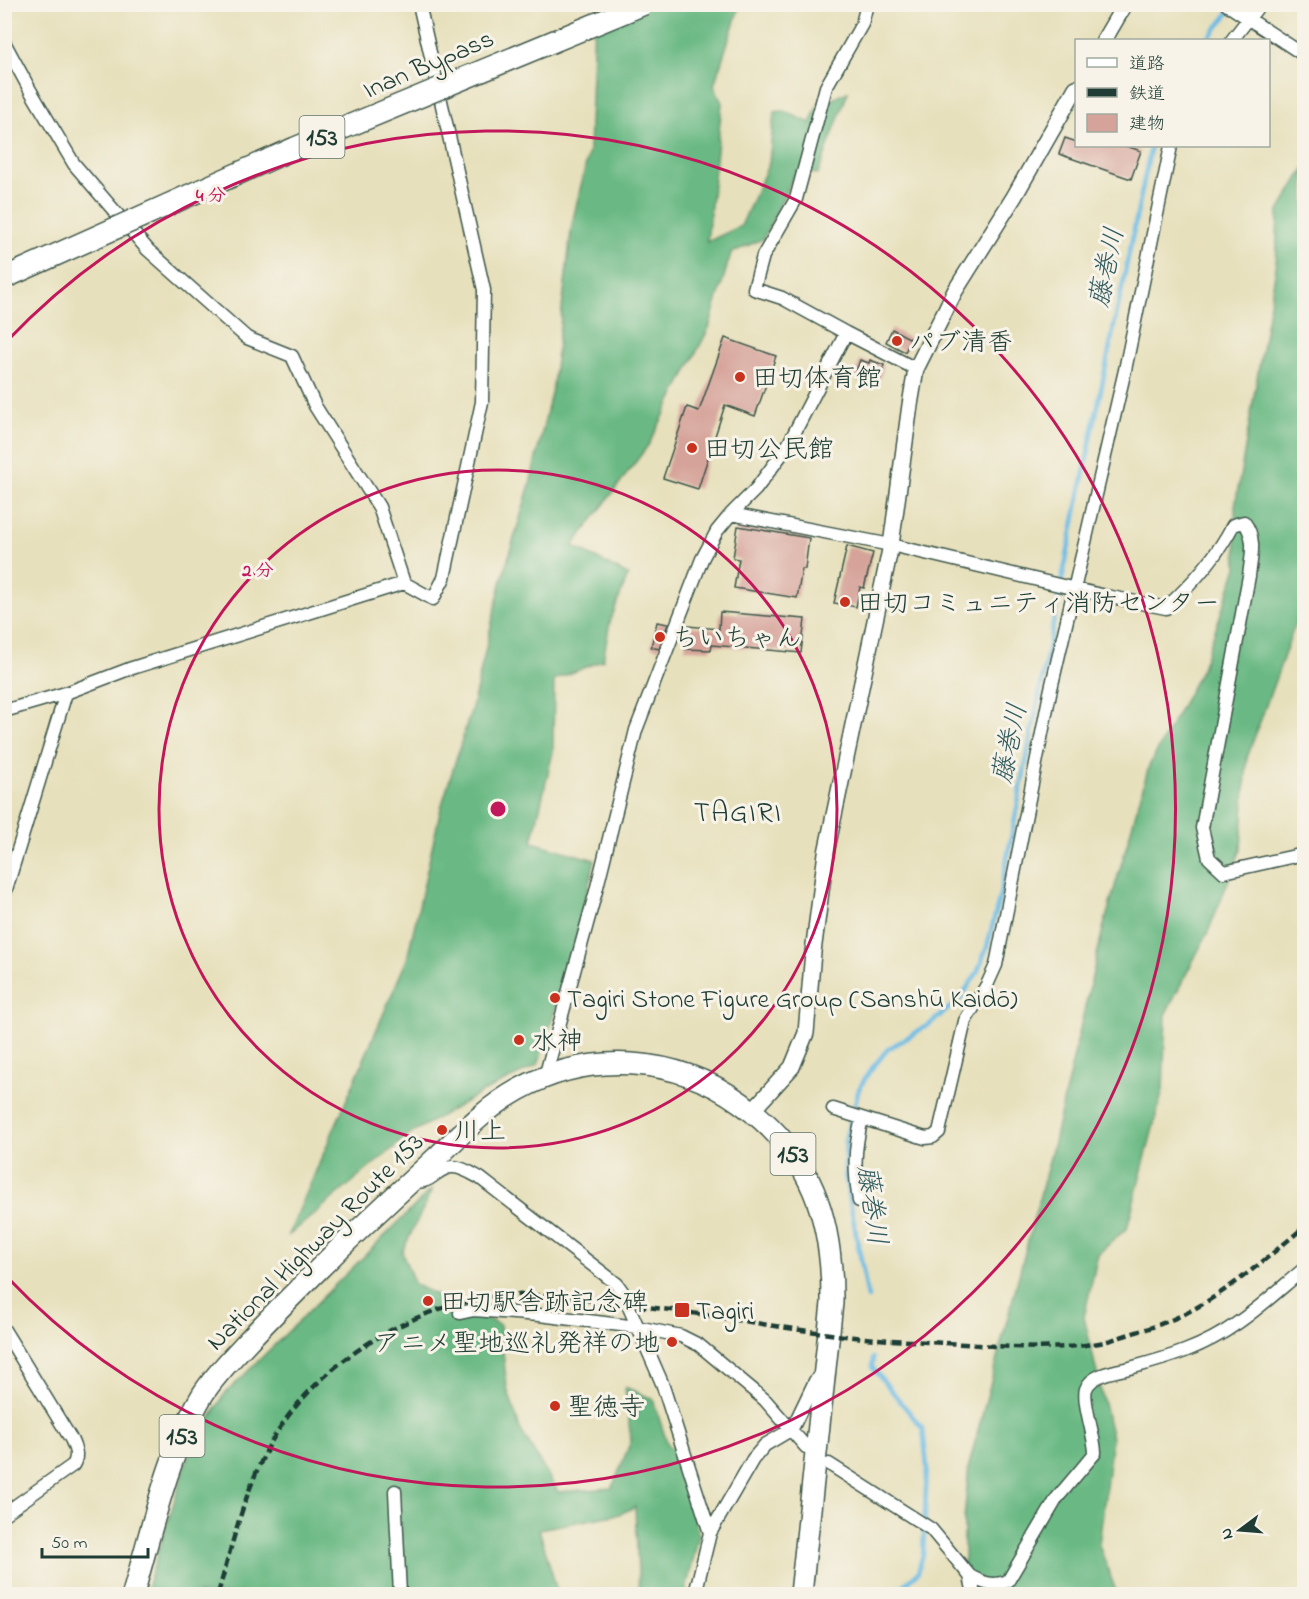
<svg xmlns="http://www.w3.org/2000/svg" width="1309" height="1599" viewBox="0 0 1309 1599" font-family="'Indie Flower','Klee One',sans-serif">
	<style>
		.forest { fill: #6ab984; stroke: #447b5c; stroke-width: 1.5 }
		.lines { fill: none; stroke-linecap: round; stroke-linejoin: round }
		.stream { stroke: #69bbe4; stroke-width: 4.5 }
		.building { fill: #d6a39a }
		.minor-casing { stroke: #3d5548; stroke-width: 15 }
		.tertiary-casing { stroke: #3d5548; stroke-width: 18 }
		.trunk-casing { stroke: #3d5548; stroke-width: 24 }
		.minor { stroke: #fff; stroke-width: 12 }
		.tertiary { stroke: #fff; stroke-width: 15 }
		.trunk { stroke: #fff; stroke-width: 21 }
		.rail { stroke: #1f3d34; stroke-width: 4.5; stroke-dasharray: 9 4.5; stroke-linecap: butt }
		.trunk-bridge-casing { stroke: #3d5548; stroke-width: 24; stroke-linecap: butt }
		.trunk-bridge { stroke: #fff; stroke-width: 21 }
		.ring { fill: none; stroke: #c2185b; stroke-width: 3 }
		.poi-dot { fill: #c8321e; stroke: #f7f3e8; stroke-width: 2 }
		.labels { text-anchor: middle; stroke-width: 6; stroke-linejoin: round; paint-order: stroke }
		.shield { fill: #f7f3e8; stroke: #60746a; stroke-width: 1.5 }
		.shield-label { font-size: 24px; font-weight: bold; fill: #1f3d34 }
		.street-label { font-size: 26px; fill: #1f3d34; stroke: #f7f3e8 }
		.poi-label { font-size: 26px; fill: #1f3d34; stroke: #f7f3e8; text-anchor: start }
		.water-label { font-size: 27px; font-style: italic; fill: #325c60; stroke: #f7f3e8 }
		.quarter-label { font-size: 28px; letter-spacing: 1.5px; fill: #1f3d34; stroke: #f7f3e8 }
		.centre { fill: #c2185b; stroke: #f7f3e8; stroke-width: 3 }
		.ring-label { font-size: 18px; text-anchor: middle; font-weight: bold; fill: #c2185b; stroke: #f7f3e8; stroke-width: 6; stroke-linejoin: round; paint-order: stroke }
	</style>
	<rect width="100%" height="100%" fill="#f7f3e8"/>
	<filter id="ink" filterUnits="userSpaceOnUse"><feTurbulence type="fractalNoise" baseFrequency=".0167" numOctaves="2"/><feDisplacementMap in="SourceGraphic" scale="12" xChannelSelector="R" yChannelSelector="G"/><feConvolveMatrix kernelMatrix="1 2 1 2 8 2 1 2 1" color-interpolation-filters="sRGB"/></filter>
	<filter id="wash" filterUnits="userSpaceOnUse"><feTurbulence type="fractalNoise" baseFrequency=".008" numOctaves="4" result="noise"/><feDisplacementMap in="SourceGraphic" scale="24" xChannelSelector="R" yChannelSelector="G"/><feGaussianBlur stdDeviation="1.35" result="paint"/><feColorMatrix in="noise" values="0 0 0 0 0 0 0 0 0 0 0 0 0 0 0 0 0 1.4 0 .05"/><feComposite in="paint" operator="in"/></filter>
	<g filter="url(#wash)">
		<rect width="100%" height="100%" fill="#e7e0bc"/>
		<path class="forest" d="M 604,5 L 740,5 L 714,85 L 722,103 L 707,242 L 741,226 L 769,163 L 774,112 L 784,111 L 810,123 L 818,105 L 848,92 L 818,174 L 796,171 L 763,239 L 731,253 L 709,328 L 649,444 L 573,546 L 628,575 L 610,622 L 603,660 L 554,680 L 553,752 L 532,842 L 595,860 L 571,958 L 538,1065 L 481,1093 L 411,1133 L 288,1236 L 407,959 L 441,808 L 473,704 L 501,583 L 530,484 L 553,385 L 572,224 L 589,151 L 594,20 Z
			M 1304,169 L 1304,600 L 1247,758 L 1241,849 L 1208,932 L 1166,1013 L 1163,1090 L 1127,1228 L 1098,1254 L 1084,1317 L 1112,1438 L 1099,1545 L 1117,1594 L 964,1594 L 964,1520 L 969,1465 L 1054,1142 L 1103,929 L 1149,766 L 1202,668 L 1237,567 L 1235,506 L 1276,268 L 1278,213 Z
			M 433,1188 L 402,1252 L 415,1285 L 500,1325 L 507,1388 L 520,1429 L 558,1492 L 612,1488 L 631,1441 L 625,1387 L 653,1399 L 668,1446 L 675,1449 L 699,1535 L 685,1594 L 639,1594 L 635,1507 L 620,1514 L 539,1529 L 558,1594 L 145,1594 L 188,1458 L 223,1396 Z"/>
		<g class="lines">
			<path class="stream" d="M 1207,40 L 1231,10
				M 868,1298 L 845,1174 L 846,1136 L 859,1089 L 869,1072 L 888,1049 L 930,1024 L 960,999 L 977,973 L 987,947 L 1000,895 L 1056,609 L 1151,146
				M 873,1358 L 872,1367 L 923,1429 L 927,1467 L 923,1554 L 918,1572 L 895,1594"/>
		</g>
		<g id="blocks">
			<path class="building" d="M 1065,138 L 1077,142 L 1077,146 L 1126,146 L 1141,151 L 1131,179 L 1059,154 Z
				M 892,329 L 911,339 L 905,352 L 886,342 Z
				M 725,338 L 776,356 L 755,416 L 725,405 L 698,489 L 663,478 L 687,407 L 699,411 Z
				M 860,360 L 869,363 L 870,360 L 884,365 L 878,385 L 854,377 Z
				M 738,526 L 809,538 L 805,569 L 802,569 L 797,598 L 734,588 L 739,559 L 733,558 Z
				M 847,546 L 873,553 L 864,588 L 860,587 L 856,607 L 834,603 Z
				M 720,612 L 805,619 L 801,653 L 712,645 L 711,650 L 685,649 L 688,626 L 719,629 Z
				M 657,622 L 668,624 L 659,649 L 651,647 Z"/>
		</g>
	</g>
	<g filter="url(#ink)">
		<use href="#blocks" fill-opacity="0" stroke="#3d5548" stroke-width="1.5"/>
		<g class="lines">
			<defs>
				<path id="minor" d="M 1226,4 L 1304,55
					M 1232,40 L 1260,4
					M 4,42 L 30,90 L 74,164 L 148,250 L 247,338 L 292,356 L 315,406 L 379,507 L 404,583
					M 846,333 L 916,369
					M 731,514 L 891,545 L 1101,595 L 1166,608 C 1192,584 1217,557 1233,525 L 1244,522 C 1257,539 1251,557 1249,576 L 1202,828 L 1209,858 L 1224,872 L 1304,854
					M 4,711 L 66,693 L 129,669 L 404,583 L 433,599 L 444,578 L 482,402 L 484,290 L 419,4
					M 4,896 L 66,693
					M 545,1077 L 596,891 L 636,730 L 702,559 L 717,531 L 731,514 L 756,489 L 787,447 L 846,333 L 782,298 L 754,289 L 763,256 L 796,199 L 826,87 L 862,24 L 867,4
					M 833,1109 L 925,1138 L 933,1137 L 939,1132 L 965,1021 L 987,985 L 996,965 L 1050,693 L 1125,370 L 1171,146
					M 412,1181 C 432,1186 437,1166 453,1167 C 462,1167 473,1174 480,1178 L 617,1284 L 622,1291 L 662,1383 L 710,1533 L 695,1594
					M 859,1201 C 854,1170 854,1149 862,1119
					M 460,1313 L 474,1310 L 539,1315 L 637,1327 L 681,1336 L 699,1345 L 765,1400 L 806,1447
					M 4,1330 L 71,1439 C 75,1448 79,1456 73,1465 L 4,1514
					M 829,1464 L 931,1529 L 970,1576 L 974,1594
					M 395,1491 L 400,1594
					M 710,1533 L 753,1459 L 765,1445 L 792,1429 L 815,1381 L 822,1376
					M 970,1576 C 983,1583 993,1587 1008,1581 L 1057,1498 L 1095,1453 C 1095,1437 1082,1401 1086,1389 C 1091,1374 1116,1371 1130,1368 C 1168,1358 1204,1347 1236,1324 C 1260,1308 1282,1287 1304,1269"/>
				<path id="tertiary" d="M 1104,40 L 1125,4
					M 752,1111 L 792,1067 L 806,1033 L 813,952 L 826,853 L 891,545 L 910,405 L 916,369 L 955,291 L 1014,197 L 1076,88"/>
				<path id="trunk" d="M 133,1594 C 152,1529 168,1452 203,1394 C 215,1375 232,1358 247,1342 C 278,1309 310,1278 342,1246 C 373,1216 405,1187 436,1158 C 462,1133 487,1107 518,1090 C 589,1050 676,1056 741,1103 C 812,1154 833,1219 832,1303 L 801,1594"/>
			</defs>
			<use href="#minor" class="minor-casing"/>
			<use href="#tertiary" class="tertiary-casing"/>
			<use href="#trunk" class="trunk-casing"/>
			<use href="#minor" class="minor"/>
			<use href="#tertiary" class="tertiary"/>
			<use href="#trunk" class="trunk"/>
			<path class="rail" d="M 218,1594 C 232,1544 247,1482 274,1437 C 318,1364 406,1309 490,1297 C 533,1291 575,1299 618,1304 C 685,1310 750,1323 816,1332 C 865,1340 915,1341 964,1344 C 1010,1347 1054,1351 1099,1343 C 1110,1341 1120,1337 1130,1334 C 1150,1328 1172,1321 1190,1311 C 1232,1289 1268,1257 1304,1227"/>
			<defs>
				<path id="trunk-bridge" d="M 4,278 L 295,148 L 644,4"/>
			</defs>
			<use href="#trunk-bridge" class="trunk-bridge-casing"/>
			<use href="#trunk-bridge" class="trunk-bridge"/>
		</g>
	</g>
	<g class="ring">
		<circle cx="498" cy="809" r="339"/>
		<path d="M6 342A678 678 0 1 1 6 1276"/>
	</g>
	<g class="poi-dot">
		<circle cx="897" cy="341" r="6"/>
		<circle cx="740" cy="377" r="6"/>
		<circle cx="692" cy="448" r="6"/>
		<circle cx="845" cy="602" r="6"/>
		<circle cx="660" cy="637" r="6"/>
		<circle cx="555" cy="998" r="6"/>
		<circle cx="519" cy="1040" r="6"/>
		<circle cx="442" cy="1130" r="6"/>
		<circle cx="428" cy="1301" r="6"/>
		<rect x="674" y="1302" width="16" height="16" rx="3"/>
		<circle cx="672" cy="1342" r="6"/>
		<circle cx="555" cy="1406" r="6"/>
	</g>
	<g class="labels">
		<g class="shield">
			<rect x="299.5" y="116" width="45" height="42" rx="4.5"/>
			<rect x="770.5" y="1133" width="45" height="42" rx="4.5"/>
			<rect x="159.5" y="1415" width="45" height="42" rx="4.5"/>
		</g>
		<g class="shield-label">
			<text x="322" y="145">153</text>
			<text x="793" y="1162">153</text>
			<text x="182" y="1444">153</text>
		</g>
		<g class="street-label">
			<text transform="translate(428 63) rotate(-23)" y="9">Inan Bypass</text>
			<text transform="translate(314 1241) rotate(-45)" y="9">National Highway Route 153</text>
		</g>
		<g class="poi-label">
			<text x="909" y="350">パブ清香</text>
			<text x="752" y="386">田切体育館</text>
			<text x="704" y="457">田切公民館</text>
			<text x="857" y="611">田切コミュニティ消防センター</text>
			<text x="672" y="646">ちいちゃん</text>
			<text x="567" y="1007">Tagiri Stone Figure Group (Sanshū Kaidō)</text>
			<text x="531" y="1049">水神</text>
			<text x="454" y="1139">川上</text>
			<text x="440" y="1310">田切駅舎跡記念碑</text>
			<text x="696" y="1319">Tagiri</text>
			<text x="660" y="1351" text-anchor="end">アニメ聖地巡礼発祥の地</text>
			<text x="567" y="1415">聖徳寺</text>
		</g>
		<g class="water-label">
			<text transform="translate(1106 267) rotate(-78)" y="9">藤巻川</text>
			<text transform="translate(1009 743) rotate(-78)" y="9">藤巻川</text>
			<text transform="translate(873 1205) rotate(82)" y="9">藤巻川</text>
		</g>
		<g class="quarter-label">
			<text x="738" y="821">TAGIRI</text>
		</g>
	</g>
	<circle cx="498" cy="809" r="9" class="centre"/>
	<g class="ring-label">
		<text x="211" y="201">4 分</text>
		<text x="258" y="576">2 分</text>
	</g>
	<rect width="1309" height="1599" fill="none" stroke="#f7f3e8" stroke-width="24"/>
	<rect x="1075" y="39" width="195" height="108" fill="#f7f3e8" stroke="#a1aaa0" stroke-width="1.5"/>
	<rect x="1087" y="58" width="30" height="9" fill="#ffffff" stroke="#a1aaa0" stroke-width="1.5"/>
	<text x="1129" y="69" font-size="18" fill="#1f3d34">道路</text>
	<rect x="1087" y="88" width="30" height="9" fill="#1f3d34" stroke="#a1aaa0" stroke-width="1.5"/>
	<text x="1129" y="99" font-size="18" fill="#1f3d34">鉄道</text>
	<rect x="1087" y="114" width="30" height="18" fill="#d6a39a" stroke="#a1aaa0" stroke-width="1.5"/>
	<text x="1129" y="129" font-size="18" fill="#1f3d34">建物</text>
	<g transform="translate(1240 1530) rotate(254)" stroke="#f7f3e8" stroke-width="4.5" paint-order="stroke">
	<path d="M0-4.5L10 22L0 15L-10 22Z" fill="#1f3d34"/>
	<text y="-9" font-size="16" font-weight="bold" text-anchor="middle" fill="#1f3d34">N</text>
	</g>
	<path d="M42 1548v9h106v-9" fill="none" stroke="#1f3d34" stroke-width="3"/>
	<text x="51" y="1548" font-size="18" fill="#1f3d34" stroke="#f7f3e8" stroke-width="4.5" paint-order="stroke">50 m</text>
</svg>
